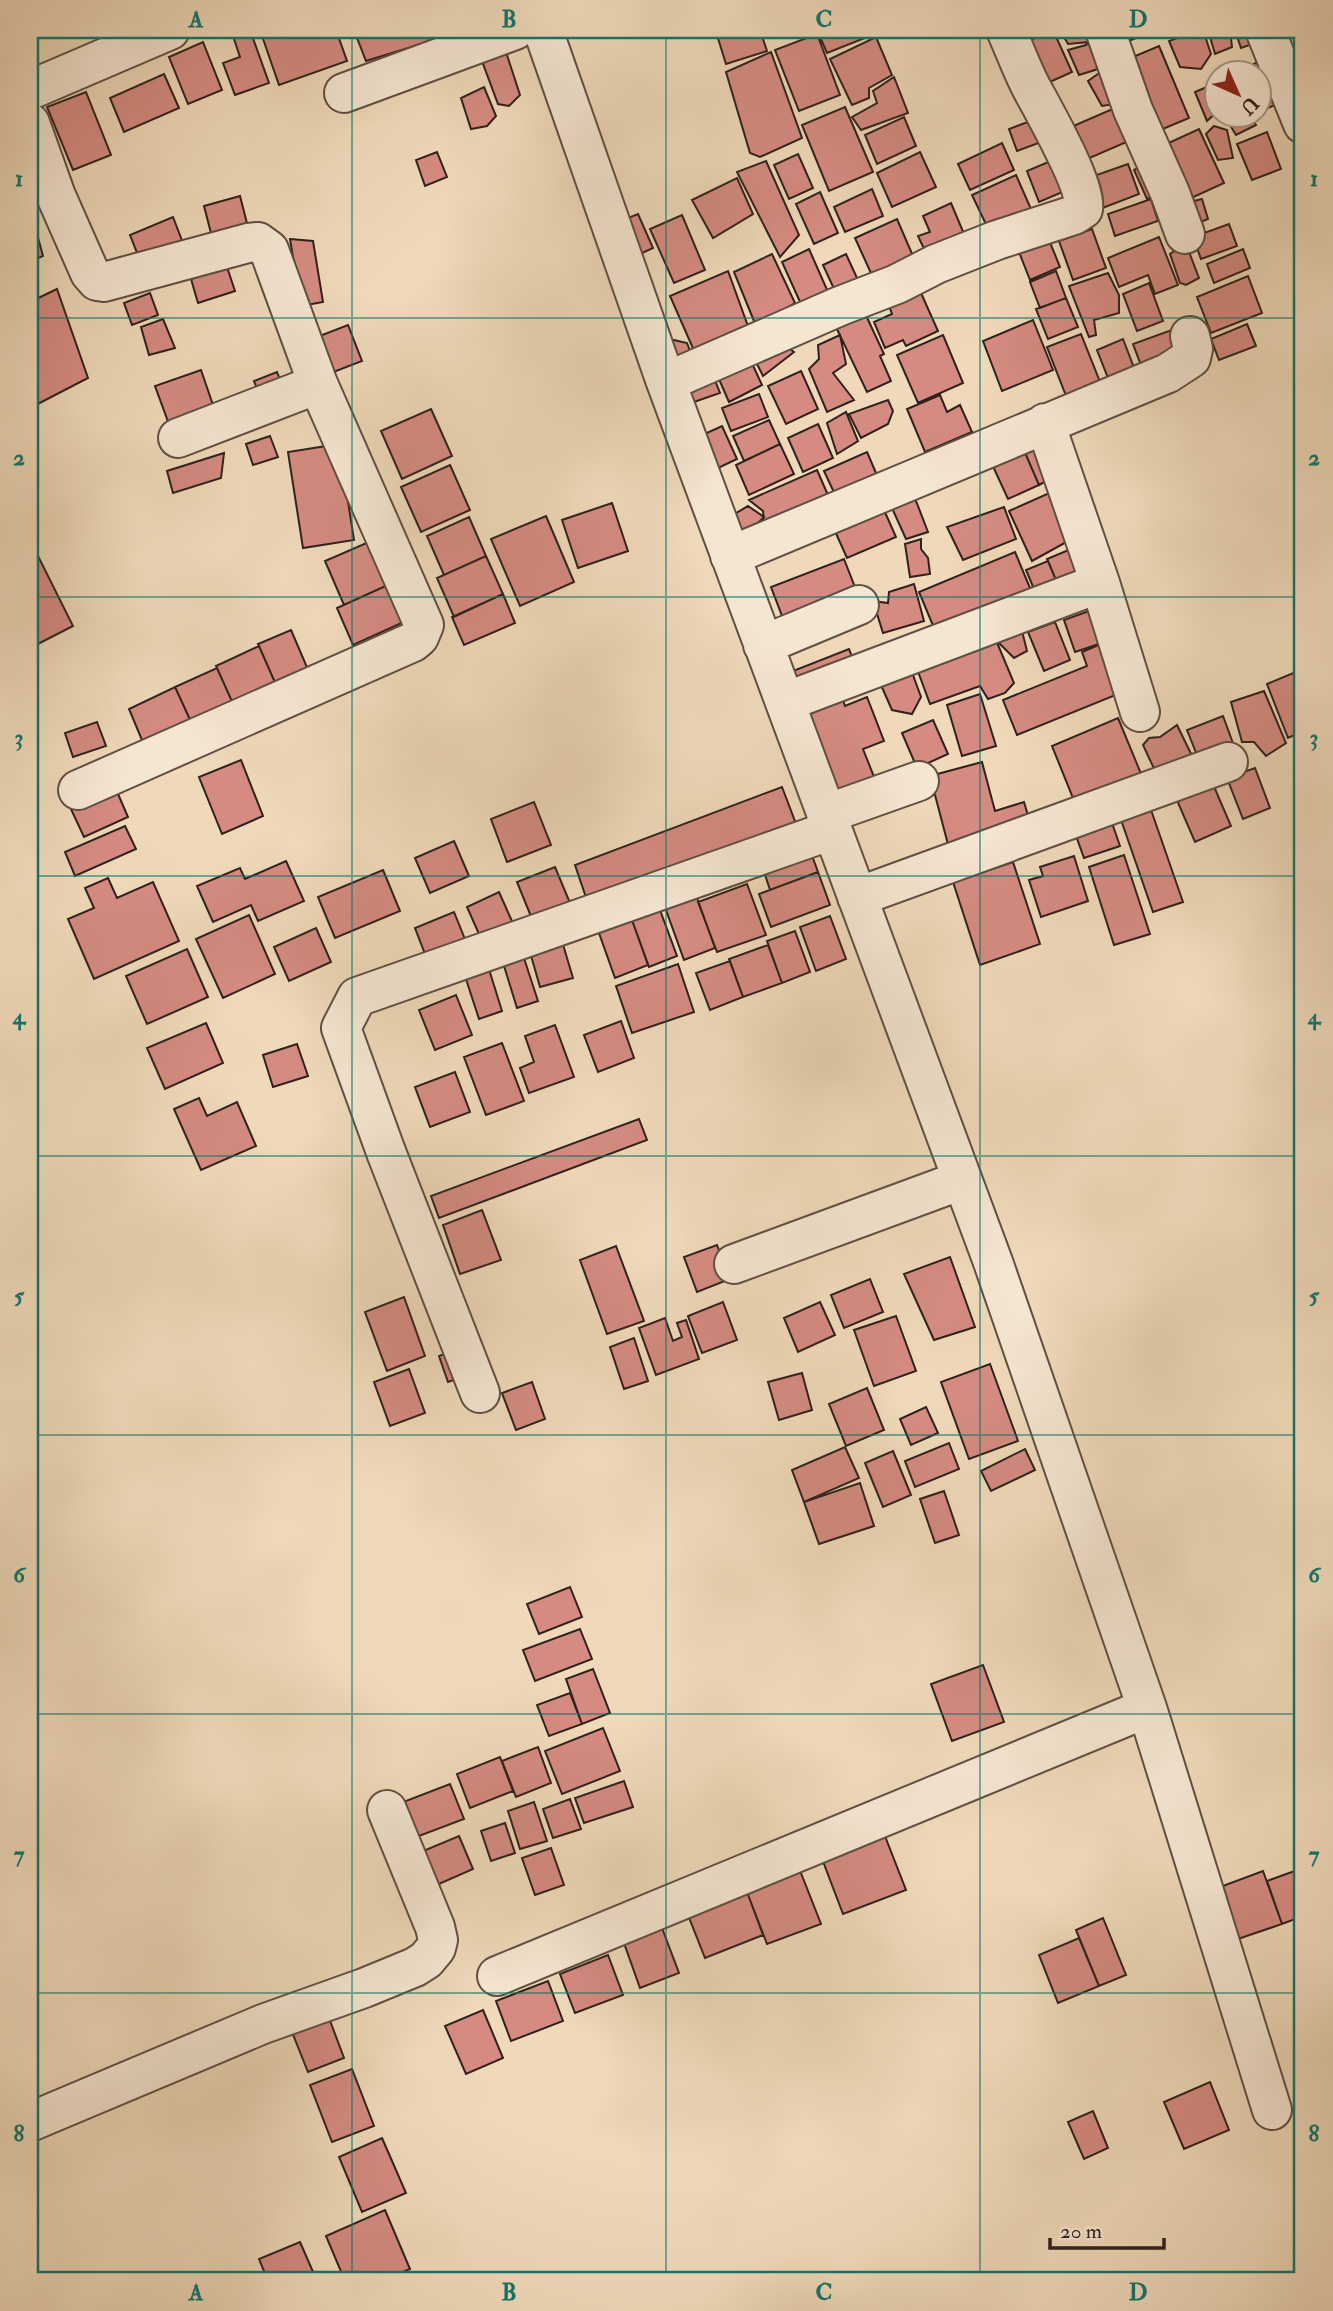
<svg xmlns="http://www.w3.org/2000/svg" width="1333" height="2311" viewBox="0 0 1333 2311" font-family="'IM FELL Double Pica',serif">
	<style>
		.building { fill: #d58b82; stroke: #30211c; stroke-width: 2 }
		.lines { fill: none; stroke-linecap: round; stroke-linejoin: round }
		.minor-casing { stroke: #604f44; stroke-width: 42 }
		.minor { stroke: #f5e6d2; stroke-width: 38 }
		.grid { fill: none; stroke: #0f766e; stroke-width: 2; stroke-opacity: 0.55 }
		.neatline { fill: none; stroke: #0f766e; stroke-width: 2.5 }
		.grid-label { font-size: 23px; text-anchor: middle; font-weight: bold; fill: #0f766e }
	</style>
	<rect width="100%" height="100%" fill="#efd9ba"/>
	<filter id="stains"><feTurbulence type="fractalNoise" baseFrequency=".00286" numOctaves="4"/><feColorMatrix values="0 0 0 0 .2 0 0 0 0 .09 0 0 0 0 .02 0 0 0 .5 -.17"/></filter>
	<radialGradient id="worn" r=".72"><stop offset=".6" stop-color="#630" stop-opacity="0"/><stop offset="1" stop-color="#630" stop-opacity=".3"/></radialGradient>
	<path class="building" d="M 231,30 L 250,30 L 269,83 L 235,95 L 223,63 L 240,57 Z
		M 260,30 L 306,30 L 309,38 L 336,30 L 347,61 L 279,85 Z
		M 354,30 L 426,30 L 431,41 L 366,61 Z
		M 723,30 L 760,30 L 767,51 L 726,64 L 716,32 Z
		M 817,30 L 867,30 L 870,36 L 827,53 Z
		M 1053,30 L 1072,72 L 1041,86 L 1021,44 Z
		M 1060,30 L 1100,30 L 1089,42 L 1068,44 Z
		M 1119,30 L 1155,30 L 1124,43 Z
		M 1199,30 L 1203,30 L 1211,54 L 1201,69 L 1180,67 L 1169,41 Z
		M 1208,30 L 1230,30 L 1232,47 L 1215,54 Z
		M 1235,30 L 1257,30 L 1261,41 L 1241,48 Z
		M 1099,32 L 1108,59 L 1098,69 L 1079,75 L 1068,50 L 1086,45 Z
		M 817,34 L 840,95 L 799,111 L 775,50 Z
		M 876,37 L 892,75 L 869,88 L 869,98 L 852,105 L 830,59 Z
		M 203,42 L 222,90 L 188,104 L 169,57 Z
		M 1159,46 L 1189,118 L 1151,134 L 1121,62 Z
		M 506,52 L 520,95 L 509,106 L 498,104 L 482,61 Z
		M 771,52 L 802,138 L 760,157 L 750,153 L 726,72 Z
		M 1264,59 L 1283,101 L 1260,112 L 1260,74 L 1235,73 Z
		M 1112,64 L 1115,104 L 1102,106 L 1088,81 Z
		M 164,74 L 179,108 L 124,132 L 110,98 Z
		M 894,77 L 908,113 L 861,130 L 852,117 L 877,103 L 873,91 Z
		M 1218,82 L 1218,111 L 1207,121 L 1195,92 Z
		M 484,87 L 496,116 L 487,126 L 471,129 L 461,98 Z
		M 86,92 L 111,155 L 73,170 L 47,107 Z
		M 1124,104 L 1138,137 L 1085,160 L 1071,127 Z
		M 845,107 L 873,172 L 829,191 L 802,125 Z
		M 1227,116 L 1250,116 L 1256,125 L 1236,135 L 1225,117 Z
		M 904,117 L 916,146 L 877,164 L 865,135 Z
		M 1036,119 L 1044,141 L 1017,151 L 1009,129 Z
		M 1214,126 L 1227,130 L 1233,158 L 1218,160 L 1206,134 Z
		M 1199,129 L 1224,183 L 1187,200 L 1162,146 Z
		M 1267,132 L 1281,169 L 1252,180 L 1237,144 Z
		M 1002,143 L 1014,170 L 970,190 L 958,164 Z
		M 437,152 L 447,177 L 425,186 L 416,160 Z
		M 920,152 L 936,187 L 892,207 L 877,173 Z
		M 798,154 L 813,188 L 789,199 L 774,165 Z
		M 1060,157 L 1072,188 L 1039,202 L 1027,171 Z
		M 766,161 L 799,235 L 780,257 L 737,172 Z
		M 1148,163 L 1161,193 L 1147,199 L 1134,170 Z
		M 1128,164 L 1139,194 L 1100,209 L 1088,178 Z
		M 1016,175 L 1034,216 L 991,235 L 972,195 Z
		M 737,178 L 753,214 L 713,238 L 692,200 Z
		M 872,189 L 883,216 L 845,232 L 834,207 Z
		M 820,192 L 838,233 L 814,244 L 796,204 Z
		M 240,196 L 249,231 L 213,241 L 204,206 Z
		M 1151,199 L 1158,221 L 1115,236 L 1108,214 Z
		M 1202,199 L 1208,219 L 1194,225 L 1178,205 Z
		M 951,203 L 967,241 L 926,253 L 918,236 L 930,232 L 923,216 Z
		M 30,208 L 43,256 L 30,262 Z
		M 638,214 L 653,248 L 638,255 L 623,220 Z
		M 682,215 L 705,270 L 674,283 L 650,229 Z
		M 173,217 L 186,251 L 143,268 L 130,235 Z
		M 897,219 L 916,263 L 875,282 L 855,238 Z
		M 1229,224 L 1237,246 L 1201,259 L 1193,237 Z
		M 1092,229 L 1106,268 L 1073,280 L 1059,241 Z
		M 1159,237 L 1178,285 L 1155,294 L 1148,275 L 1119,287 L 1108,258 Z
		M 290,239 L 313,241 L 323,302 L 301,306 Z
		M 1049,240 L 1060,267 L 1030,280 L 1019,252 Z
		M 1186,244 L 1199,278 L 1186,285 L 1180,283 L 1170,254 Z
		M 809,249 L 832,301 L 805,313 L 782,262 Z
		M 1243,249 L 1250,268 L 1214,283 L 1207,264 Z
		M 772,254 L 795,303 L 756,326 L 734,272 Z
		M 846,254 L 863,291 L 840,302 L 823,265 Z
		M 227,267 L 235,291 L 198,303 L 191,279 Z
		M 728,271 L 753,340 L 699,362 L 670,296 Z
		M 1056,271 L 1066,298 L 1040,308 L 1030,282 Z
		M 1108,273 L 1119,295 L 1119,313 L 1094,320 L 1096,335 L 1089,337 L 1069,286 Z
		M 1248,276 L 1262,313 L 1211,333 L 1197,297 Z
		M 1149,283 L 1163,321 L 1137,331 L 1123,294 Z
		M 57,289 L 88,378 L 30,408 L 30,302 Z
		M 150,293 L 158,315 L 132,325 L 124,303 Z
		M 921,293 L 938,331 L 906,346 L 903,340 L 885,348 L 874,322 L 892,314 L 889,306 Z
		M 1066,298 L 1078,327 L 1048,339 L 1036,309 Z
		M 864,311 L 884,354 L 880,356 L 891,381 L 867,392 L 835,325 Z
		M 163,319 L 175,348 L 149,355 L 141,327 Z
		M 1033,320 L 1053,370 L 1002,391 L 983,341 Z
		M 1247,324 L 1256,346 L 1219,360 L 1211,339 Z
		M 348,325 L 362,361 L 331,373 L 317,337 Z
		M 1180,327 L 1190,356 L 1144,373 L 1133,344 Z
		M 1081,334 L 1102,387 L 1068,401 L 1047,347 Z
		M 840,335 L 846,364 L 833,373 L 854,400 L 827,412 L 809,369 L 819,359 L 818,345 Z
		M 943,335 L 963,383 L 918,403 L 897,355 Z
		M 1123,339 L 1136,373 L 1110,383 L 1097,350 Z
		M 674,340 L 687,343 L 695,364 L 679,371 L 668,348 Z
		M 782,343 L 794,352 L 763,376 L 753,356 Z
		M 750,359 L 762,385 L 729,402 L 715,370 Z
		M 201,370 L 215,411 L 170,427 L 155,386 Z
		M 801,371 L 818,409 L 786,424 L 768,386 Z
		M 277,372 L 286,395 L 263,404 L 254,381 Z
		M 714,378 L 720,393 L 691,403 L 681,388 Z
		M 759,394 L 768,417 L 731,431 L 722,408 Z
		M 940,395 L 947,412 L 960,405 L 972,432 L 925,452 L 907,409 Z
		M 888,400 L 893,411 L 888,424 L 861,438 L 849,414 Z
		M 431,409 L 452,456 L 402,479 L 381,431 Z
		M 846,412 L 858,441 L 837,454 L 827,423 Z
		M 769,420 L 780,444 L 744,461 L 733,436 Z
		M 818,424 L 833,458 L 803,472 L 788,438 Z
		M 722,426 L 737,459 L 714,470 L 698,437 Z
		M 270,436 L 278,457 L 253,465 L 246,444 Z
		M 1048,436 L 1059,474 L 1039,485 L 1023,448 Z
		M 339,444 L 354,540 L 303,548 L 288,452 Z
		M 780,444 L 794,474 L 749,495 L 736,465 Z
		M 1023,448 L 1039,485 L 1008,499 L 991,462 Z
		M 867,452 L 879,480 L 837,499 L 824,471 Z
		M 224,453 L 221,478 L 173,493 L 167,471 Z
		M 450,465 L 470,510 L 421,532 L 401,487 Z
		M 817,470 L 831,502 L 765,533 L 763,511 L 749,500 Z
		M 1065,486 L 1081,534 L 1032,561 L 1009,511 Z
		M 911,488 L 928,532 L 906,539 L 887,497 Z
		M 612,503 L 628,551 L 578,568 L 562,520 Z
		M 748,506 L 764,517 L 756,525 L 744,545 L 728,518 Z
		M 1004,507 L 1016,539 L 963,560 L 947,527 Z
		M 884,510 L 896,537 L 847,558 L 834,529 Z
		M 546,516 L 574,582 L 520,606 L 491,539 Z
		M 469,517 L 486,556 L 444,575 L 427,536 Z
		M 921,539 L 921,549 L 928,558 L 930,574 L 910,577 L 905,544 Z
		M 30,540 L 73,626 L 30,648 Z
		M 371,541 L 390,584 L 344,605 L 325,561 Z
		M 1078,546 L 1091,579 L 1061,592 L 1047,559 Z
		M 1015,552 L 1035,600 L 939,640 L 919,592 Z
		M 486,556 L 503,594 L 454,617 L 437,578 Z
		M 844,559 L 860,600 L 787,629 L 771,587 Z
		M 1048,561 L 1061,592 L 1039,601 L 1026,570 Z
		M 390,584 L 406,621 L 353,645 L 337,608 Z
		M 914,584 L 924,621 L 883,633 L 873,601 L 888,603 L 889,592 Z
		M 503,594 L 515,623 L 464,645 L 452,617 Z
		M 1100,607 L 1111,640 L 1075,652 L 1064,620 Z
		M 1055,622 L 1070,660 L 1044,671 L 1028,632 Z
		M 291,630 L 309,672 L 277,687 L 258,644 Z
		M 1022,631 L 1027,651 L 1014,658 L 998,642 Z
		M 993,633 L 1014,683 L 1005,693 L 988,699 L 980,686 L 930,704 L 913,658 Z
		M 1108,641 L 1128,690 L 1017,735 L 1003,700 L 1087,666 L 1082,652 Z
		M 259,646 L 277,687 L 234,706 L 216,666 Z
		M 849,649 L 858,672 L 802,694 L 793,671 Z
		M 909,664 L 921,697 L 912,714 L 892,710 L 877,676 Z
		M 217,668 L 234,706 L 192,724 L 175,687 Z
		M 1303,669 L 1303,731 L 1288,738 L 1267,684 Z
		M 175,687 L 192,724 L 144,745 L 129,709 Z
		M 1264,691 L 1286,743 L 1266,756 L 1254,742 L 1242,742 L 1231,702 Z
		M 980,694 L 996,746 L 962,756 L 947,705 Z
		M 867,697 L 884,741 L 863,749 L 876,782 L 840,797 L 807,715 L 843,700 L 845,706 Z
		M 1223,716 L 1234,746 L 1199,760 L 1187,730 Z
		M 1118,718 L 1144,781 L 1077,808 L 1052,746 Z
		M 933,720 L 948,754 L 917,768 L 902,733 Z
		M 97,722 L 106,746 L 73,757 L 65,733 Z
		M 1177,725 L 1195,762 L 1157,775 L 1143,745 L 1149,738 L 1160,737 Z
		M 241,760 L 263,816 L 222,834 L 199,777 Z
		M 982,762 L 995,811 L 1024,802 L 1032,829 L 950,852 L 930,776 Z
		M 1255,768 L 1270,808 L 1243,819 L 1227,778 Z
		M 1212,782 L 1231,826 L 1195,842 L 1176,798 Z
		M 115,787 L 128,817 L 84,837 L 70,807 Z
		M 782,787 L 801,837 L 592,915 L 575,865 Z
		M 534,802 L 551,845 L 507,862 L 491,819 Z
		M 1150,807 L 1183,902 L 1153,912 L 1120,817 Z
		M 1111,820 L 1120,846 L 1084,858 L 1075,833 Z
		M 125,826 L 136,849 L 75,876 L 65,852 Z
		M 454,841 L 469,876 L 430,893 L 415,858 Z
		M 808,845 L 818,872 L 770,890 L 761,862 Z
		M 1124,855 L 1150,934 L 1114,945 L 1089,867 Z
		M 1074,856 L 1088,901 L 1041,917 L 1029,880 L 1043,876 L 1040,867 Z
		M 286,861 L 304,901 L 258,921 L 251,905 L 213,922 L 197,886 L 240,868 L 245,879 Z
		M 1013,862 L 1040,944 L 980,965 L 953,882 Z
		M 555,867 L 570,903 L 532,919 L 517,882 Z
		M 383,870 L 400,911 L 335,938 L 318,897 Z
		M 818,872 L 830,905 L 771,927 L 759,894 Z
		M 108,878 L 117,898 L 153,882 L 179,941 L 94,979 L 68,919 L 94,908 L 85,888 Z
		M 692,884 L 715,948 L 684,960 L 661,896 Z
		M 747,884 L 766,935 L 717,952 L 698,902 Z
		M 499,892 L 519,937 L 486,950 L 467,907 Z
		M 660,910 L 677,956 L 649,967 L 632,920 Z
		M 454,912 L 475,964 L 435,980 L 415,928 Z
		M 249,915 L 275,974 L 223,998 L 196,939 Z
		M 830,916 L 846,959 L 816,971 L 800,927 Z
		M 632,920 L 648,965 L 615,978 L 599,933 Z
		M 556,921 L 573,978 L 540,987 L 524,931 Z
		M 316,928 L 331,962 L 289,981 L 274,947 Z
		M 795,931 L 810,972 L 782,983 L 767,941 Z
		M 768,945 L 782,983 L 743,997 L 729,959 Z
		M 520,946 L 538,1001 L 517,1008 L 500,953 Z
		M 187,949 L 208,997 L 147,1024 L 126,976 Z
		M 730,961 L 743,997 L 710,1010 L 696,973 Z
		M 678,964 L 694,1012 L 632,1033 L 616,986 Z
		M 488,966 L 502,1011 L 479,1019 L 464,973 Z
		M 456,995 L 472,1035 L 435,1050 L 419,1010 Z
		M 621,1021 L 634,1058 L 598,1072 L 584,1035 Z
		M 206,1023 L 223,1063 L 165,1089 L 147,1048 Z
		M 555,1025 L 574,1077 L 529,1093 L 520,1068 L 534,1062 L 525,1036 Z
		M 502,1043 L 524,1101 L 486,1115 L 464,1057 Z
		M 297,1044 L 308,1076 L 273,1087 L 263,1055 Z
		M 455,1072 L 470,1112 L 430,1127 L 415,1087 Z
		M 199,1098 L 207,1116 L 237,1102 L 256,1146 L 201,1170 L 174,1109 Z
		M 639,1119 L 647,1140 L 439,1218 L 431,1196 Z
		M 482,1210 L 501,1260 L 460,1274 L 443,1225 Z
		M 717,1245 L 730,1279 L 697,1292 L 684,1257 Z
		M 616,1246 L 644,1321 L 607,1334 L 580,1260 Z
		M 950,1257 L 975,1327 L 934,1340 L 904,1274 Z
		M 870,1279 L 883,1312 L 844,1328 L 831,1295 Z
		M 404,1297 L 425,1356 L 387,1371 L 365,1312 Z
		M 723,1302 L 737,1340 L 702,1353 L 688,1316 Z
		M 820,1302 L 835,1335 L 798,1352 L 784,1318 Z
		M 896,1316 L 916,1371 L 874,1386 L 854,1330 Z
		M 665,1318 L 673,1341 L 682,1337 L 677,1323 L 686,1320 L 699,1359 L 656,1375 L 639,1328 Z
		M 634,1338 L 648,1381 L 624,1389 L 610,1347 Z
		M 476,1341 L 486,1368 L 448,1382 L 439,1356 Z
		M 990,1364 L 1018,1441 L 969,1459 L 941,1382 Z
		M 409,1369 L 425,1413 L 390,1426 L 374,1382 Z
		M 802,1373 L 812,1410 L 779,1420 L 768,1382 Z
		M 532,1382 L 545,1419 L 516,1430 L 502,1393 Z
		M 867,1388 L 884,1430 L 846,1446 L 829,1404 Z
		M 926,1407 L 938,1433 L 911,1445 L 900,1419 Z
		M 949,1443 L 959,1469 L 915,1487 L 905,1461 Z
		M 845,1447 L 859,1478 L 804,1502 L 792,1470 Z
		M 1025,1449 L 1035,1470 L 991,1491 L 981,1471 Z
		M 893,1451 L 911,1495 L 883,1507 L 865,1463 Z
		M 860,1483 L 874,1526 L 819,1544 L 804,1502 Z
		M 944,1491 L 959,1535 L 935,1543 L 920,1499 Z
		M 570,1587 L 582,1617 L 539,1634 L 527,1604 Z
		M 580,1629 L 592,1659 L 535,1681 L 523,1650 Z
		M 983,1665 L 1004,1722 L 952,1741 L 931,1684 Z
		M 593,1669 L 610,1713 L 582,1724 L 566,1679 Z
		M 570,1693 L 582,1724 L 549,1736 L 537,1705 Z
		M 603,1728 L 620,1771 L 562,1794 L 545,1751 Z
		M 538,1747 L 551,1783 L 516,1797 L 502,1761 Z
		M 500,1757 L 513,1791 L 470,1808 L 457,1774 Z
		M 624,1781 L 633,1807 L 584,1823 L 575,1798 Z
		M 450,1784 L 464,1819 L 411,1839 L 398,1804 Z
		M 570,1799 L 581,1829 L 553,1838 L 543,1809 Z
		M 534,1802 L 547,1841 L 520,1849 L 508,1811 Z
		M 505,1823 L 515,1853 L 491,1861 L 481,1831 Z
		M 883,1831 L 906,1890 L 843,1914 L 821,1856 Z
		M 459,1836 L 473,1869 L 430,1888 L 416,1854 Z
		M 551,1848 L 564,1885 L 535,1895 L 522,1858 Z
		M 799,1868 L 821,1924 L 767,1944 L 747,1892 Z
		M 1300,1869 L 1303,1879 L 1303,1916 L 1282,1924 L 1267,1881 Z
		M 1263,1871 L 1282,1924 L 1238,1939 L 1220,1887 Z
		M 747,1892 L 763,1935 L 705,1958 L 688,1915 Z
		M 1103,1918 L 1126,1975 L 1099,1986 L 1076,1930 Z
		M 662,1928 L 679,1973 L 640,1988 L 624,1943 Z
		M 1079,1938 L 1099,1986 L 1058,2003 L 1039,1955 Z
		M 608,1955 L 623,1995 L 575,2013 L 560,1974 Z
		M 548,1981 L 563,2021 L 511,2041 L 496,2001 Z
		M 483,2010 L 503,2058 L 466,2074 L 445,2026 Z
		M 329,2018 L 344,2058 L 308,2072 L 292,2032 Z
		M 352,2069 L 374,2126 L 332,2142 L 310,2085 Z
		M 1210,2082 L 1229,2130 L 1184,2149 L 1164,2102 Z
		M 1093,2111 L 1108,2148 L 1084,2159 L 1068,2122 Z
		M 1303,2122 L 1303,2150 L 1294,2124 Z
		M 382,2138 L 406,2193 L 362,2212 L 339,2157 Z
		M 385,2210 L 410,2269 L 381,2281 L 345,2281 L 326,2236 Z
		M 300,2242 L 317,2281 L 268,2281 L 259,2259 Z"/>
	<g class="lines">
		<defs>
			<path id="minor" d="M 543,30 L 666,382 L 993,1262 L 1147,1708 L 1272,2110
				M 1105,30 L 1133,110 L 1170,193 L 1185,234
				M 1265,30 L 1303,124
				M 30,90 L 170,30
				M 344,93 L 515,30
				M 30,123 L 56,196 L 90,273 L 97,281 L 104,282 L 248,243 L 258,242 L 269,250 L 318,384 L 424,625 L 419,637 L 413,642 L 78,790
				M 666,382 L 840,306 L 897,284 L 936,264 L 997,240 L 1074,215 L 1083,209 C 1088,187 1042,108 1030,85 C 1021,67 1014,48 1006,30
				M 1045,423 L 1100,583 L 1140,712
				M 178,438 L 318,384
				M 730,556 L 1168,373 L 1191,358 L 1193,349 L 1190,336
				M 763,645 L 859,605
				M 785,702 L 1100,583
				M 826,814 L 919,781
				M 857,897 L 1228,762
				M 734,1264 L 962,1180
				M 480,1393 L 386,1152 L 341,1028 L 357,997 L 832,830
				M 497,1976 L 1147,1708
				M 30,2122 L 263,2024 L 364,1988 L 415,1967 L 426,1960 L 436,1948 L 438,1940 L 435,1927 L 387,1810"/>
		</defs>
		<use href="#minor" class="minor-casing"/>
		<use href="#minor" class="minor"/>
	</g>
	<path class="grid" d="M 352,30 L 352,2281M 666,30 L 666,2281M 980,30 L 980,2281M 30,318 L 1303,318M 30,597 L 1303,597M 30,876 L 1303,876M 30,1156 L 1303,1156M 30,1435 L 1303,1435M 30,1714 L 1303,1714M 30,1993 L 1303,1993"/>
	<rect width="1333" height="2311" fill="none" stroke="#efd9ba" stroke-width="77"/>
	<g transform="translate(1238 94) rotate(135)"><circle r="33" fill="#f5e6d2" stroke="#a69789" stroke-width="2"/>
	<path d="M0-5L12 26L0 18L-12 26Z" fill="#8f2418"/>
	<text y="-10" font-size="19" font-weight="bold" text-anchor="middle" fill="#30211c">U</text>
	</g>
	<path d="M1050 2238v10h114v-10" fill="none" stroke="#30211c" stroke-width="3.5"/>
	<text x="1060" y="2238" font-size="21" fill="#30211c" stroke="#f5e6d2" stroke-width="5" paint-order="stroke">20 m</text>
	<rect x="38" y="38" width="1256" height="2234" class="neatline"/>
	<g class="grid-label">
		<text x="196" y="27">A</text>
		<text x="509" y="27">B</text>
		<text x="824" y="27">C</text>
		<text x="1138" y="27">D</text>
		<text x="19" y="186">1</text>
		<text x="1314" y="186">1</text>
		<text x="19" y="465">2</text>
		<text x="1314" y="465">2</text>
		<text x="19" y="745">3</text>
		<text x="1314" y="745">3</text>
		<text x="19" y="1024">4</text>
		<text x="1314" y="1024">4</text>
		<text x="19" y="1303">5</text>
		<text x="1314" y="1303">5</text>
		<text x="19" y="1582">6</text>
		<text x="1314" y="1582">6</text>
		<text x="19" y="1862">7</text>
		<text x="1314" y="1862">7</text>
		<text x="19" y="2141">8</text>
		<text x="1314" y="2141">8</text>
		<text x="196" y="2300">A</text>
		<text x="509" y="2300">B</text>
		<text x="824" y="2300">C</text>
		<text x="1138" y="2300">D</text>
	</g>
	<rect width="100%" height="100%" filter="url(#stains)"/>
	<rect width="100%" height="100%" fill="url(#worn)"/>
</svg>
